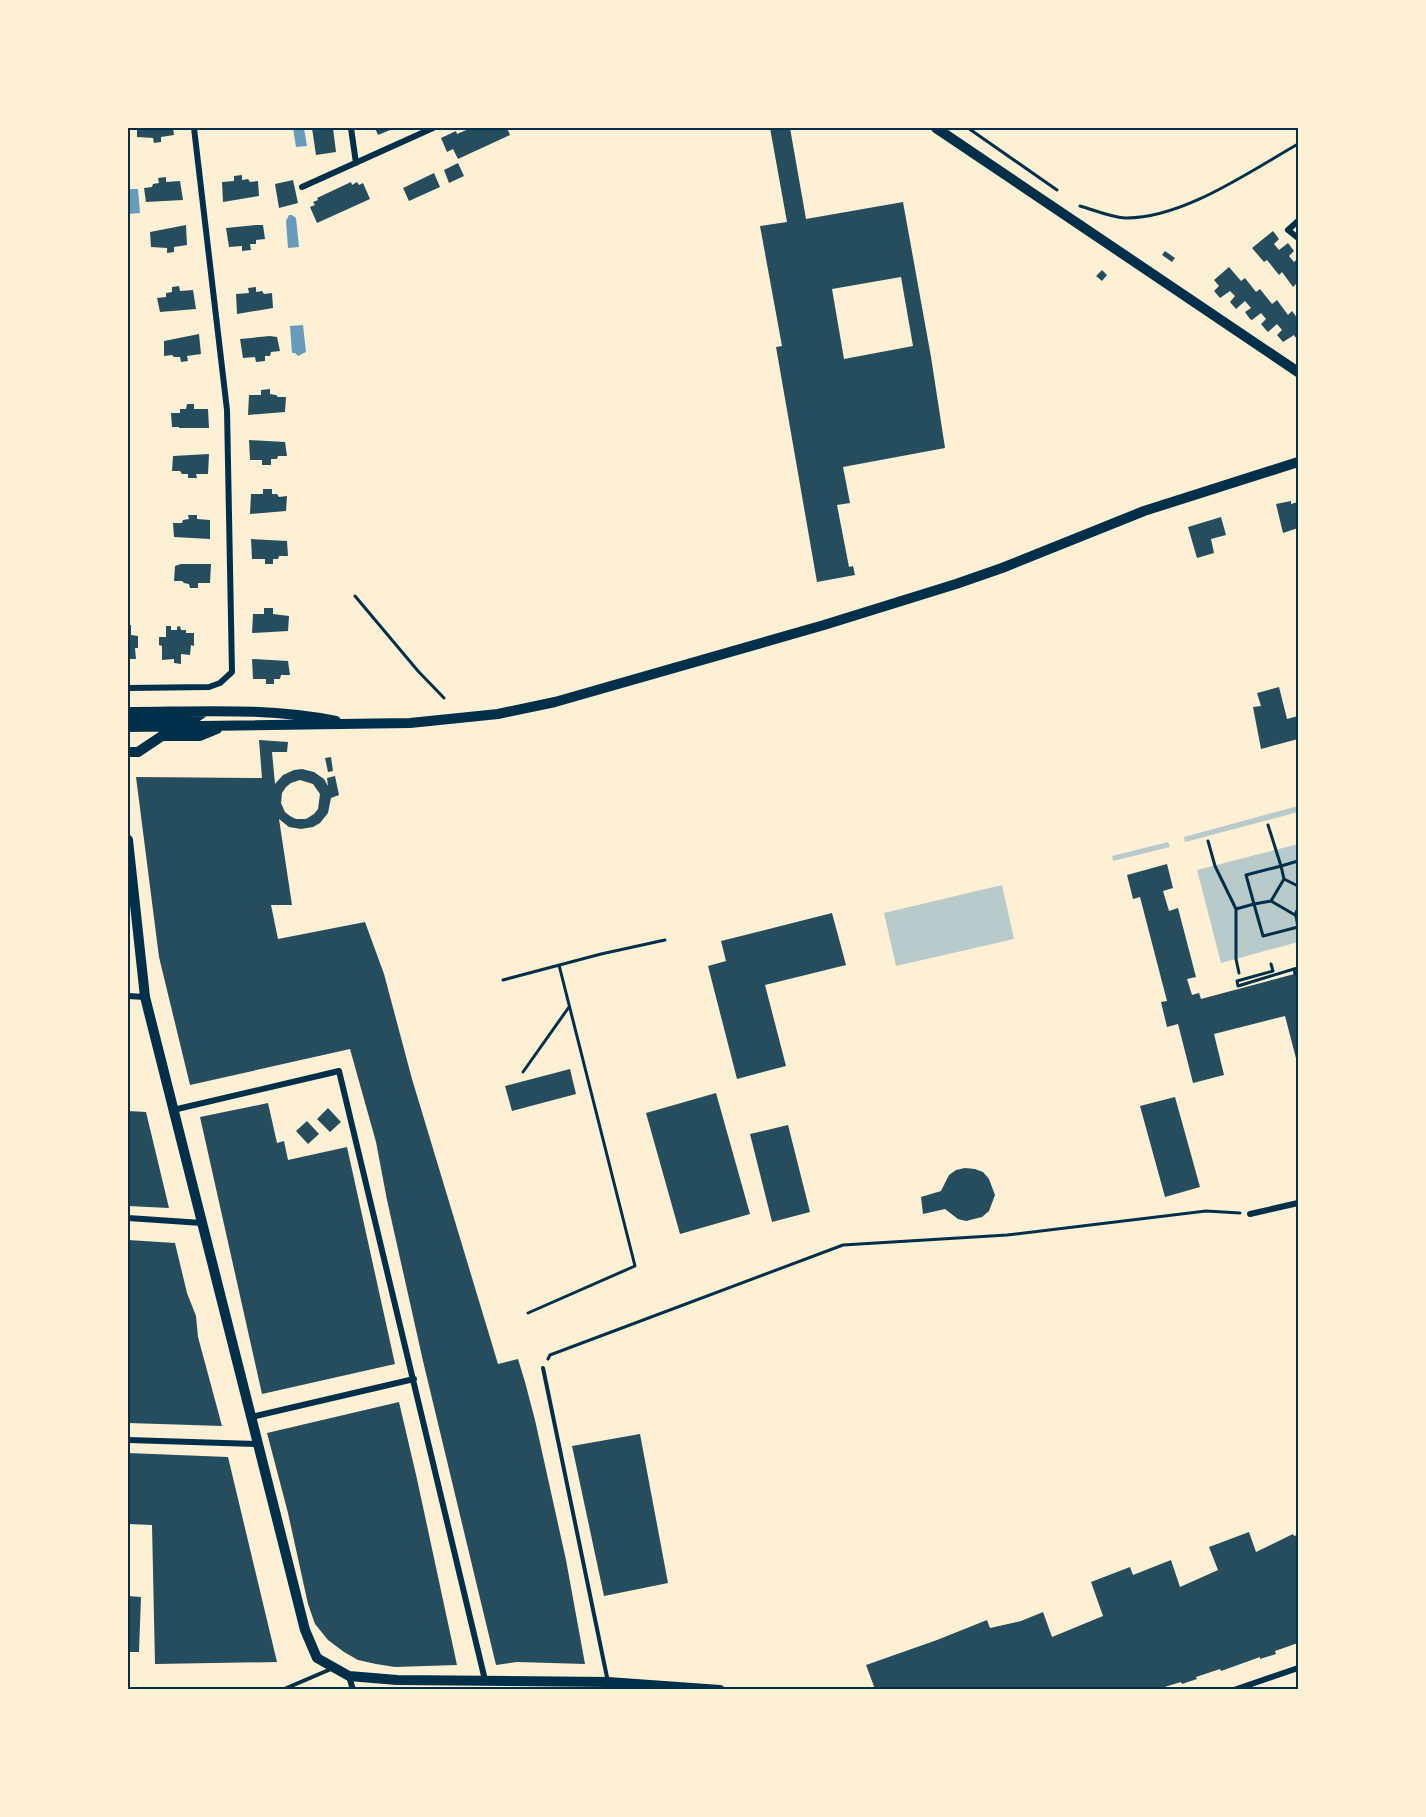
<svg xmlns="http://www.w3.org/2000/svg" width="1426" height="1817" viewBox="0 0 1426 1817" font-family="'Golos Text',sans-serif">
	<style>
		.green { fill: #b9caca }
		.water { fill: #669bbc }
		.building { fill: #264d5e; fill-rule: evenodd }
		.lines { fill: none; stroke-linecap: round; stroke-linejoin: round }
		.path { stroke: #003049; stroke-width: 3 }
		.service { stroke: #003049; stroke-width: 4 }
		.minor { stroke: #003049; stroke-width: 6 }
		.tertiary { stroke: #003049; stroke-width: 10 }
		.neatline { fill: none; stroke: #003049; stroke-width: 2 }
	</style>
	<rect width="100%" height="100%" fill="#fdf0d5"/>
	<path class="green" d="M 1298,806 L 1298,812 L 1185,842 L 1184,837 Z
		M 1168,842 L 1170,847 L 1113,861 L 1112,856 Z
		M 1298,844 L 1298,942 L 1221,963 L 1197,870 Z
		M 1002,885 L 1014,939 L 896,966 L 884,913 Z"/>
	<path class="water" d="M 293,128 L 304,128 L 307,146 L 296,147 Z
		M 128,189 L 138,189 L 140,213 L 128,214 Z
		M 289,215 L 292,215 L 296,218 L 299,247 L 288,248 L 286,221 Z
		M 303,325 L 306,352 L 298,356 L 295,353 L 292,353 L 290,326 Z"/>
	<path class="building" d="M 137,128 L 173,128 L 174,135 L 161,137 L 161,142 L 154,143 L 153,138 L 137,137 Z
		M 312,128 L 333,128 L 336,152 L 316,155 Z
		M 375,128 L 395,128 L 378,135 Z
		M 471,128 L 507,128 L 510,135 L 458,159 L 453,149 L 447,152 L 441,138 L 456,131 L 457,134 Z
		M 770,128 L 790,128 L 806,219 L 903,202 L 931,357 L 945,448 L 843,467 L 850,503 L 837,505 L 849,567 L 853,566 L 855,575 L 817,582 L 776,347 L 782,346 L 760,226 L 787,222 ZM 901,277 L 913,346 L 844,359 L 832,289 Z
		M 458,163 L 464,176 L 449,183 L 444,170 Z
		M 434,173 L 440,187 L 409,201 L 403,188 Z
		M 242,175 L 242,180 L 248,179 L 250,182 L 258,181 L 259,196 L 223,202 L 222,182 L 234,181 L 234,176 Z
		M 166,177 L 166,182 L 180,181 L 183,200 L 146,202 L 144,188 L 152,187 L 153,184 L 159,183 L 158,178 Z
		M 293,180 L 298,203 L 279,208 L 275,184 Z
		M 351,182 L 352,185 L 357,182 L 359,185 L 363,183 L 370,199 L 317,223 L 310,207 L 315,205 L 313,202 L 318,200 L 317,198 Z
		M 186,225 L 187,245 L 174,247 L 174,252 L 167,253 L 167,248 L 151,247 L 150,232 Z
		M 256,225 L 263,225 L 265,239 L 256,240 L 256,244 L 250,244 L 251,250 L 242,251 L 242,246 L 229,247 L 226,228 Z
		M 1273,231 L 1279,239 L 1274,244 L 1279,250 L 1288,243 L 1294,251 L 1289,256 L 1294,262 L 1298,258 L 1298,287 L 1296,284 L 1293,287 L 1282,272 L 1279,275 L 1267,260 L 1264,262 L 1252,248 Z
		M 1165,251 L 1175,258 L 1172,262 L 1162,255 Z
		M 1229,267 L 1241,281 L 1245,278 L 1256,292 L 1260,289 L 1272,304 L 1277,300 L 1288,315 L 1292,311 L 1298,319 L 1298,341 L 1294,335 L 1283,342 L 1277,335 L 1282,330 L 1277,324 L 1268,332 L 1266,330 L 1261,324 L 1266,319 L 1261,313 L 1252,320 L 1250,319 L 1245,312 L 1251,308 L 1245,301 L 1236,309 L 1230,302 L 1235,296 L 1230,291 L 1220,298 L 1214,291 L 1219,286 L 1214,280 Z
		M 1102,270 L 1107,275 L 1102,281 L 1096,276 Z
		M 179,286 L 180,291 L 193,290 L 196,309 L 160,312 L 157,298 L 166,297 L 166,293 L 172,292 L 172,287 Z
		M 256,287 L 256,292 L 262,291 L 264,294 L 272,293 L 273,308 L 237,314 L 236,294 L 249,293 L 248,288 Z
		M 199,334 L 201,354 L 187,356 L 188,361 L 181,362 L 180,357 L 174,357 L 172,355 L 164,356 L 164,341 Z
		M 270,336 L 277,337 L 280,351 L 271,352 L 270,356 L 265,356 L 265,361 L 256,362 L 255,357 L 243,358 L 240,339 Z
		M 270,389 L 270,394 L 276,395 L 278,397 L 286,397 L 285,412 L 248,415 L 249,395 L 261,395 L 261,390 Z
		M 187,404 L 194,404 L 194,409 L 208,409 L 209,428 L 179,428 L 179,427 L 172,427 L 171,413 L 180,413 L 180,409 L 186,409 Z
		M 249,440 L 285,442 L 287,456 L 278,456 L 277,459 L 271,459 L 271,465 L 262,465 L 262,460 L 250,460 Z
		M 209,454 L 208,474 L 196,474 L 197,478 L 188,478 L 188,474 L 182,474 L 180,471 L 172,471 L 173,456 Z
		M 263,489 L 272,489 L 272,494 L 277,494 L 279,497 L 287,496 L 286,511 L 250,514 L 251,494 L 263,494 Z
		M 1291,501 L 1291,504 L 1298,502 L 1298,528 L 1283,533 L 1276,504 Z
		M 188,515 L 197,515 L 197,519 L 210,520 L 210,539 L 174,537 L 173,523 L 182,523 L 183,520 L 189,519 Z
		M 1221,517 L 1226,535 L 1211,539 L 1214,553 L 1197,558 L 1188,527 Z
		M 251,539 L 287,541 L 288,556 L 279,556 L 278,559 L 273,559 L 273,564 L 265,564 L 265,559 L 252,559 Z
		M 181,564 L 211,564 L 210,583 L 198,583 L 198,588 L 190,588 L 189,584 L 184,583 L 182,581 L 174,581 L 175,566 Z
		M 264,608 L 273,608 L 273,614 L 289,616 L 288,631 L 252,633 L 253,614 L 264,614 Z
		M 128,625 L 131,625 L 131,635 L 138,636 L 138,648 L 135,648 L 136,659 L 128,659 Z
		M 166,626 L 171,626 L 171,630 L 177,630 L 177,627 L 180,626 L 181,630 L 186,630 L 186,633 L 194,633 L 194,646 L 191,645 L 190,655 L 181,654 L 181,664 L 174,663 L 174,659 L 162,660 L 162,646 L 159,645 L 159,637 L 166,637 Z
		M 252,659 L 288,661 L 290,675 L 281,675 L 280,679 L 274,679 L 274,684 L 266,684 L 266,679 L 253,679 Z
		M 1279,687 L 1287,719 L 1298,716 L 1298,739 L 1261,749 L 1253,707 L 1261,706 L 1257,693 Z
		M 259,740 L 288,742 L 287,752 L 272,752 L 275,784 L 283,775 L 294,770 L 302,769 L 314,772 L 324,779 L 328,786 L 327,778 L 335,776 L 339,795 L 331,798 L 328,813 L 320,823 L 313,827 L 301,829 L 289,827 L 279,819 L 292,905 L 271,905 L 278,939 L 365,922 L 384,974 L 412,1079 L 498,1364 L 518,1359 L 525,1382 L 535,1420 L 566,1560 L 585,1664 L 517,1662 L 496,1665 L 423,1361 L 387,1200 L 376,1142 L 350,1049 L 190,1085 L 159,957 L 136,777 L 262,778 ZM 300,780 L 313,784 L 320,794 L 318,809 L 314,814 L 306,819 L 296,819 L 290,816 L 285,812 L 281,803 L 282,793 L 286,787 L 291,783 Z
		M 331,757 L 333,771 L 328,772 L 325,758 Z
		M 1167,864 L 1173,888 L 1163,891 L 1169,911 L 1178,908 L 1196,977 L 1187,979 L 1192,995 L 1199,993 L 1201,999 L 1298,973 L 1298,1066 L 1285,1016 L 1214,1034 L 1224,1075 L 1193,1083 L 1178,1024 L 1167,1027 L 1161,1002 L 1167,1001 L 1140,897 L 1133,899 L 1127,875 Z
		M 832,913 L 846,965 L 765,985 L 786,1066 L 737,1079 L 708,966 L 726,961 L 721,941 Z
		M 570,1069 L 576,1094 L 512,1111 L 505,1086 Z
		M 716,1093 L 750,1214 L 680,1234 L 646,1113 Z
		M 1175,1097 L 1200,1187 L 1165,1197 L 1140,1106 Z
		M 268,1103 L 277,1143 L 284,1141 L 288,1160 L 347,1147 L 395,1364 L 262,1394 L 200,1117 Z
		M 328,1108 L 341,1122 L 330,1132 L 317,1119 Z
		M 128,1111 L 146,1112 L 169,1208 L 128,1206 Z
		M 307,1121 L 319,1134 L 308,1144 L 296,1131 Z
		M 788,1125 L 810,1212 L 772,1222 L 750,1134 Z
		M 965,1168 L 975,1169 L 983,1172 L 989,1179 L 995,1195 L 989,1211 L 982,1217 L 966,1221 L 958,1219 L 945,1209 L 923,1214 L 921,1197 L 941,1191 L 949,1175 L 956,1170 Z
		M 128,1240 L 175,1243 L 187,1293 L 196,1316 L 198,1337 L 222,1426 L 128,1423 Z
		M 399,1402 L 417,1479 L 457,1665 L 395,1667 L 376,1664 L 358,1660 L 344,1652 L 328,1640 L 315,1624 L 308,1604 L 288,1513 L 267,1433 Z
		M 640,1434 L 668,1583 L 604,1596 L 572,1446 Z
		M 128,1453 L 228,1457 L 277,1662 L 155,1664 L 152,1525 L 128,1524 Z
		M 1249,1532 L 1256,1552 L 1293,1534 L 1294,1536 L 1298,1535 L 1298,1643 L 1275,1651 L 1276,1654 L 1260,1659 L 1260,1657 L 1221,1671 L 1220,1669 L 1196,1677 L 1197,1679 L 1182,1684 L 1181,1682 L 1158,1689 L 875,1689 L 866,1665 L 937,1640 L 987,1620 L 990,1628 L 1021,1621 L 1043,1612 L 1052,1637 L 1103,1616 L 1091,1582 L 1130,1567 L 1133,1575 L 1171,1560 L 1180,1587 L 1218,1570 L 1209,1547 Z
		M 128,1596 L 141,1597 L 139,1652 L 128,1652 Z"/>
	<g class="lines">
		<path class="path" d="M 968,128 L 1057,190
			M 1080,206 C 1094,210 1110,217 1125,218 C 1182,219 1249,172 1298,144
			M 355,596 L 418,671 L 444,698
			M 1268,825 L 1281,866 L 1298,861
			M 1208,841 L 1215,866 L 1236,909 L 1236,959 L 1239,973
			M 1284,879 L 1298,886
			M 1271,901 L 1254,904 L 1246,875 L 1281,866 L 1284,879 L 1271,901 L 1295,915 L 1298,908
			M 1236,909 L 1254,904 L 1263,936 L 1298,927 L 1296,916
			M 1271,964 L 1273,971 L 1237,981 L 1238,986 L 1294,969
			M 1295,974 L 1294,969 L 1298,968
			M 503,980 L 601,954 L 665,940
			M 523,1072 L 569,1007
			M 528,1313 L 635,1266 L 559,965
			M 548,1359 L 550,1355 L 843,1245 L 1007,1235 L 1206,1211 L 1240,1213"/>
		<path class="service" d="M 543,1368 L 608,1682
			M 282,1690 L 331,1669"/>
		<path class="minor" d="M 351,128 L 356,163
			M 302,187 L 433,128
			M 1298,221 L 1288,230 L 1298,238
			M 128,688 L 209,687 L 220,683 L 232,672 L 227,410 L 194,128
			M 128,996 L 145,997
			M 173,1110 L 339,1071 L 485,1680
			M 1250,1214 L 1298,1203
			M 128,1218 L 202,1223
			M 251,1417 L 414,1379
			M 128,1440 L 258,1444
			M 349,1676 L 353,1690
			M 1234,1690 L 1298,1668"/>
		<path class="tertiary" d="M 936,128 L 1298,372
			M 128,712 C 197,712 268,707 336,721
			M 128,723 L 136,719 L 194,719 L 204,712
			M 128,727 L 410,723 L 498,714 L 555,702 L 824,625 L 956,584 L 1002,568 L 1144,511 L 1298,462
			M 128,752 L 138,752 L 162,736 L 200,736 L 217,729
			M 128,840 L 145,997 L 305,1630 L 317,1658 L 349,1676 L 397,1680 L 608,1682 L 720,1690"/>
	</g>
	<rect width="1426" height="1817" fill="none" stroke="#fdf0d5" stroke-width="258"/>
	<rect x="129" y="129" width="1168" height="1559" class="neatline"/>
</svg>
